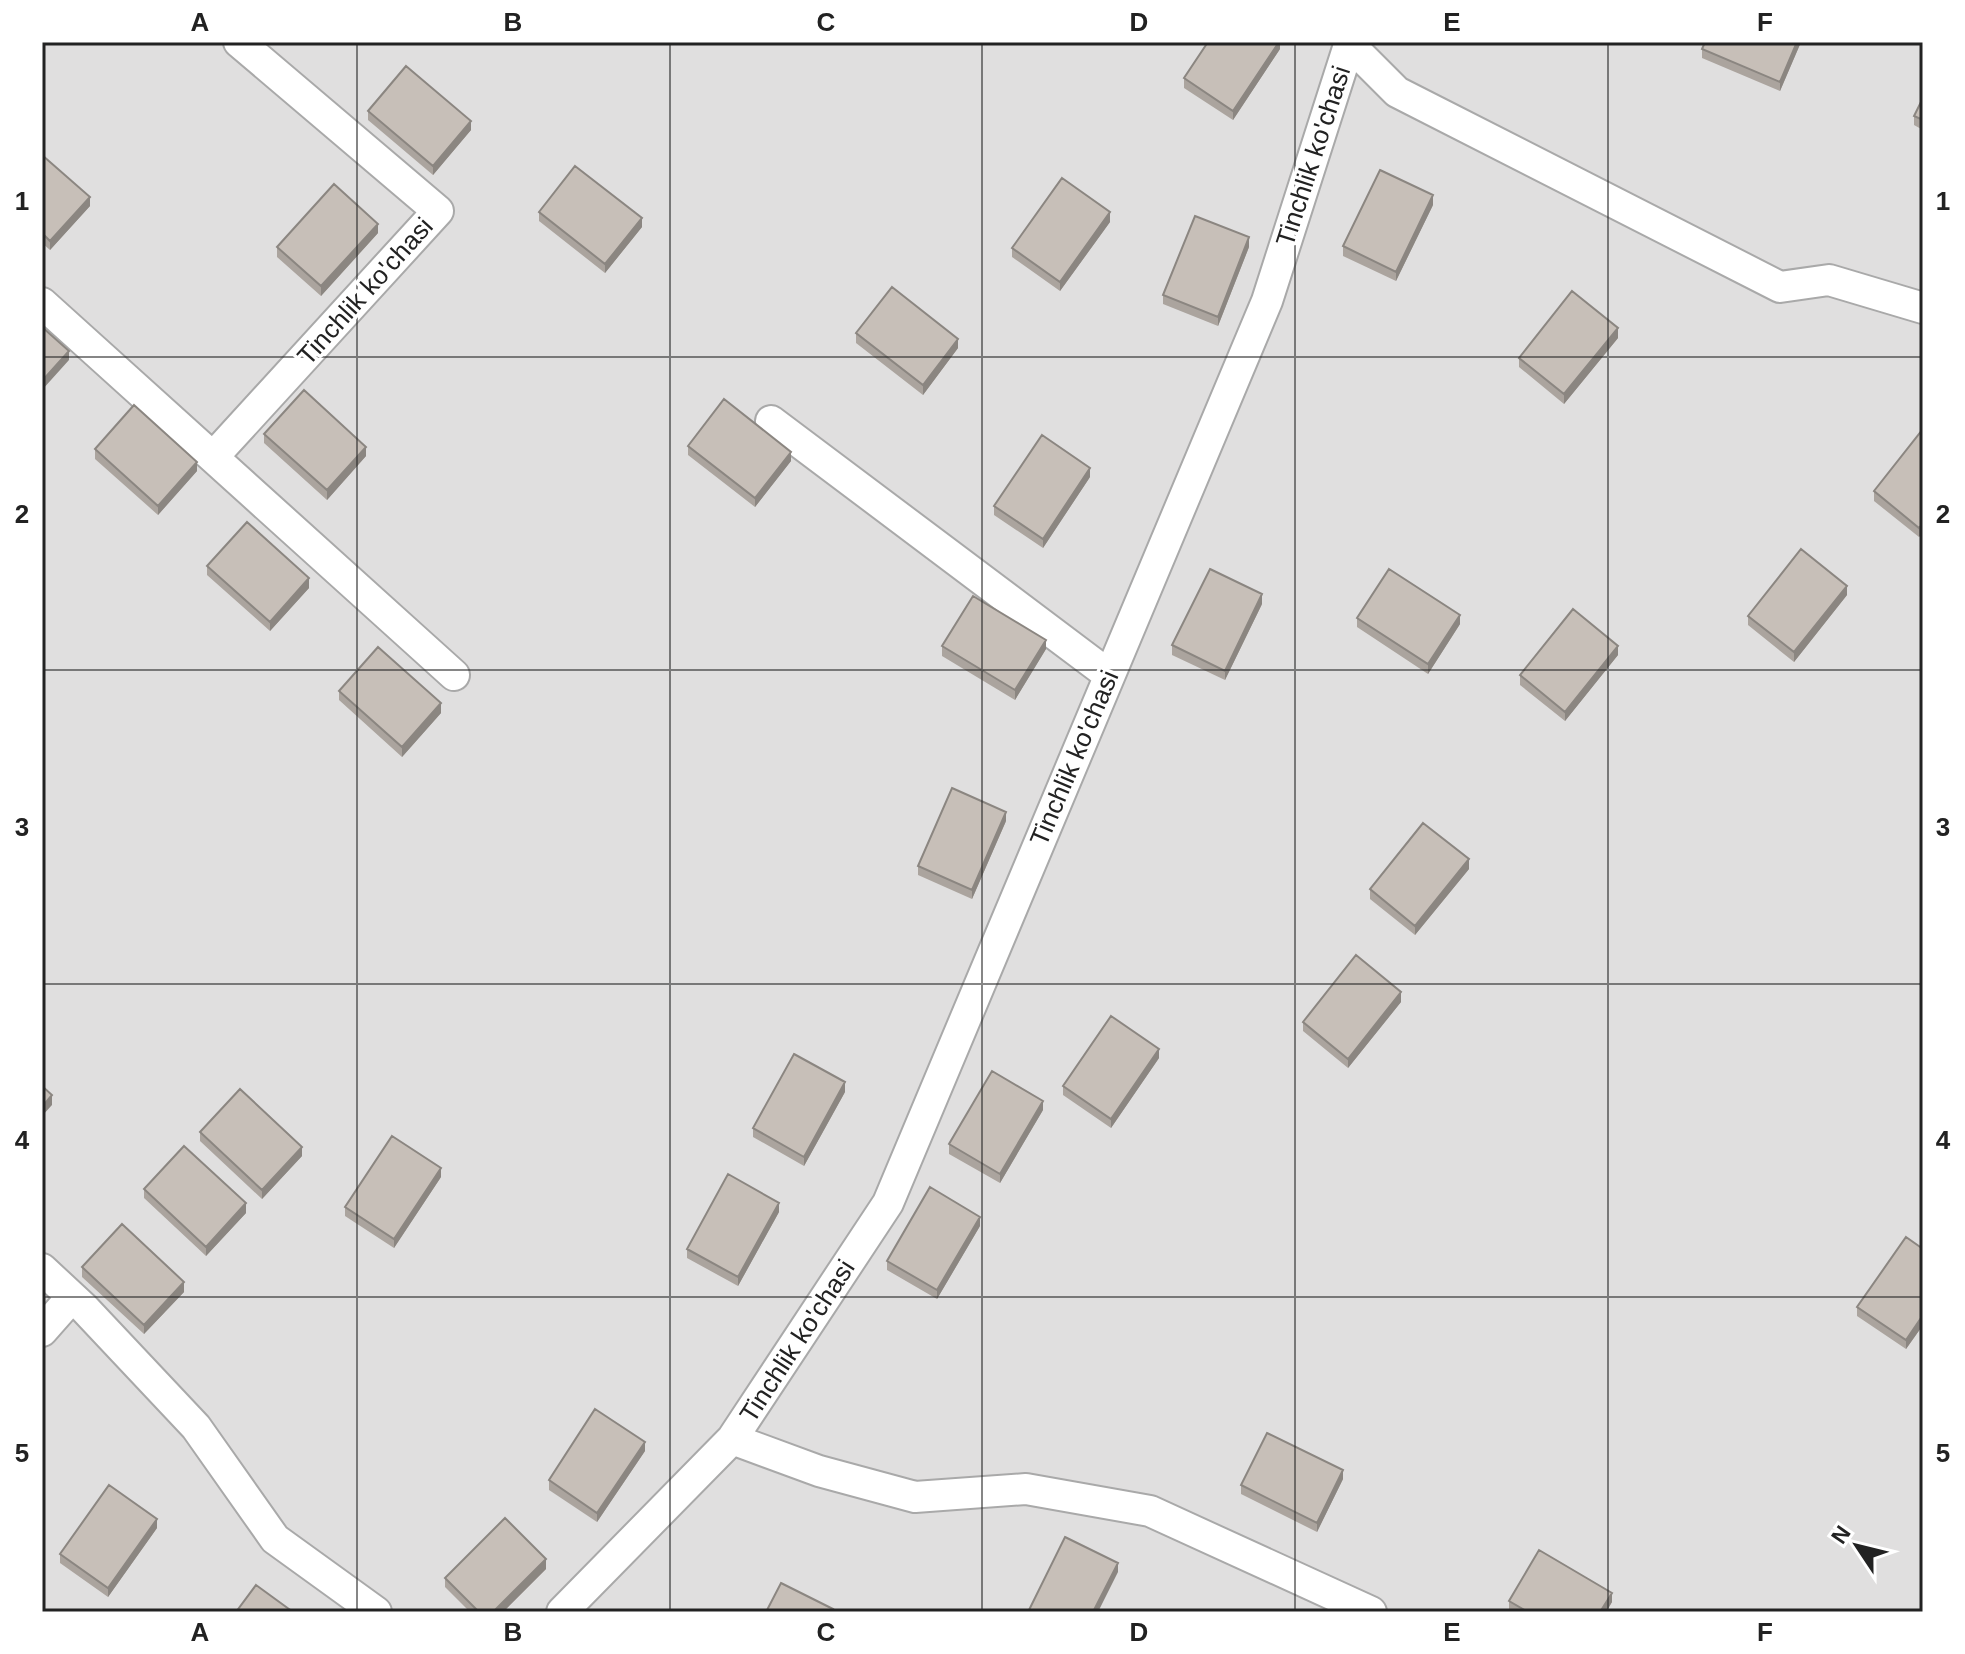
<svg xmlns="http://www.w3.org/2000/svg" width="1965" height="1654" viewBox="0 0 1965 1654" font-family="Helvetica,sans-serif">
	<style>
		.residential { fill: #e0dfdf }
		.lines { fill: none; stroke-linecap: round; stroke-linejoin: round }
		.minor-casing { stroke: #a9a9a9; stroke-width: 34 }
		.minor { stroke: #fff; stroke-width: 30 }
		.wall { fill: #aba49e }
		.shaded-wall { fill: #8b8681 }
		.building { fill: #c7bfb8; stroke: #8b8681; stroke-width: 2 }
		.grid { fill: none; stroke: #222; stroke-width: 2; stroke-opacity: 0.55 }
		.labels { text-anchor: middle; stroke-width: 7; stroke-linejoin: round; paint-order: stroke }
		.street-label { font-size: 26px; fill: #222; stroke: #fff }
		.neatline { fill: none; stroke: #222; stroke-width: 3 }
		.grid-label { font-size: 26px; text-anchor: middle; font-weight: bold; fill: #222 }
	</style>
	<rect width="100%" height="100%" fill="#f2efe9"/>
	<path class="residential" d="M 42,42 L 1923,42 L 1923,1612 L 42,1612 Z"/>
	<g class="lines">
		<defs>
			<path id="minor" d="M 1349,44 L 1397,92 L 1780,287 L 1829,280 L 1923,308
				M 42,303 L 454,675
				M 771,421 L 1109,675
				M 213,457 L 438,211 L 239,42
				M 42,1269 L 84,1308 L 196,1427 L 275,1539 L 376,1612
				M 42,1331 L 72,1297
				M 732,1439 L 819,1471 L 915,1497 L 1026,1489 L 1150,1511 L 1371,1612
				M 562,1612 L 732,1439 L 888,1203 L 1267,301 L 1350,42"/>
		</defs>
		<use href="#minor" class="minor-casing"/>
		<use href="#minor" class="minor"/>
	</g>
	<path class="wall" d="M 1280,42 L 1280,49 L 1233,120 L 1184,88 L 1184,78 Z
		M 1801,42 L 1780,91 L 1702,58 L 1702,49 Z
		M 1923,98 L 1923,130 L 1914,125 L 1914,116 Z
		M 368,111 L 471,130 L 433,175 L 368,120 Z
		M 42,155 L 90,206 L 50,250 L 42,243 Z
		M 1433,205 L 1396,281 L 1343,256 L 1343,246 Z
		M 539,212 L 642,227 L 605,273 L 539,221 Z
		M 1110,222 L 1060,291 L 1012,257 L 1012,248 Z
		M 378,233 L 321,296 L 277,257 L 277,247 Z
		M 1249,247 L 1218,326 L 1163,304 L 1163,295 Z
		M 856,333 L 958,348 L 923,395 L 856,343 Z
		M 1618,338 L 1564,404 L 1519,367 L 1519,358 Z
		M 1923,429 L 1923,532 L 1919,537 L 1874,501 L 1874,491 Z
		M 264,434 L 366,456 L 327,500 L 264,443 Z
		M 688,446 L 791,461 L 755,507 L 688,455 Z
		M 95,449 L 197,471 L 158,515 L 95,459 Z
		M 1090,477 L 1043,548 L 994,515 L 994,506 Z
		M 207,566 L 309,588 L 270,631 L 207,575 Z
		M 1847,595 L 1794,662 L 1748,625 L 1748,616 Z
		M 1262,604 L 1225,680 L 1172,655 L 1172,645 Z
		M 1357,618 L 1460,624 L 1428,674 L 1357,627 Z
		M 942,646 L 1046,649 L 1015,700 L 942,656 Z
		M 1618,655 L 1565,721 L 1520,685 L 1520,675 Z
		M 339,691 L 441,713 L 402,757 L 339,700 Z
		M 1006,821 L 972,899 L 918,875 L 918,866 Z
		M 1469,869 L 1415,935 L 1370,899 L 1370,889 Z
		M 1401,1002 L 1348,1068 L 1303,1031 L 1303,1022 Z
		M 1159,1058 L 1111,1128 L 1063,1095 L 1063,1086 Z
		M 845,1092 L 804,1166 L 753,1137 L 753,1128 Z
		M 1043,1110 L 1000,1183 L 949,1154 L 949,1144 Z
		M 200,1132 L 302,1156 L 262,1199 L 200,1141 Z
		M 441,1177 L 394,1248 L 345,1216 L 345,1207 Z
		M 144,1189 L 246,1213 L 206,1256 L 144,1198 Z
		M 779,1212 L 738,1286 L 687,1258 L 687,1249 Z
		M 980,1226 L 937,1299 L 887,1270 L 887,1261 Z
		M 1923,1249 L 1923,1325 L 1906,1349 L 1857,1316 L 1857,1307 Z
		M 82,1267 L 184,1292 L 144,1334 L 82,1277 Z
		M 645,1451 L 597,1522 L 549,1490 L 549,1480 Z
		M 1343,1479 L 1317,1532 L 1241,1494 L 1241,1485 Z
		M 157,1528 L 108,1597 L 60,1563 L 60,1554 Z
		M 546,1569 L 503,1612 L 470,1612 L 445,1587 L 445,1578 Z
		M 1509,1601 L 1612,1602 L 1606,1612 L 1512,1612 L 1509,1610 Z"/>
	<path class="shaded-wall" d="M 1279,42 L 1280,42 L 1280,49 L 1233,120 L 1233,111 Z
		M 1797,42 L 1801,42 L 1780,91 L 1780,82 Z
		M 471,121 L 471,130 L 433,175 L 433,166 Z
		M 1433,195 L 1433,205 L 1396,281 L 1396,272 Z
		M 90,197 L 90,206 L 50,250 L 50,241 Z
		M 1110,212 L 1110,222 L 1060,291 L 1060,282 Z
		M 642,218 L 642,227 L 605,273 L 605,264 Z
		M 378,224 L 378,233 L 321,296 L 321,286 Z
		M 1249,237 L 1249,247 L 1218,326 L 1218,317 Z
		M 1618,328 L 1618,338 L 1564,404 L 1564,394 Z
		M 958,339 L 958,348 L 923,395 L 923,385 Z
		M 69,351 L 69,360 L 42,390 L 42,381 Z
		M 366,447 L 366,456 L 327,500 L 327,490 Z
		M 791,452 L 791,461 L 755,507 L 755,498 Z
		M 197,462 L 197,471 L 158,515 L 158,506 Z
		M 1090,468 L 1090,477 L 1043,548 L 1043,539 Z
		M 1923,523 L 1923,532 L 1919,537 L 1919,528 Z
		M 309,578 L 309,588 L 270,631 L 270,622 Z
		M 1847,586 L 1847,595 L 1794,662 L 1794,652 Z
		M 1262,594 L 1262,604 L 1225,680 L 1225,671 Z
		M 1460,615 L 1460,624 L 1428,674 L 1428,664 Z
		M 1046,640 L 1046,649 L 1015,700 L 1015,690 Z
		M 1618,646 L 1618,655 L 1565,721 L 1565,712 Z
		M 441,703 L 441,713 L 402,757 L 402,747 Z
		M 1006,812 L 1006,821 L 972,899 L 972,890 Z
		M 1469,859 L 1469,869 L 1415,935 L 1415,926 Z
		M 1401,992 L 1401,1002 L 1348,1068 L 1348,1059 Z
		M 1159,1049 L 1159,1058 L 1111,1128 L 1111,1119 Z
		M 845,1082 L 845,1092 L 804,1166 L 804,1157 Z
		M 52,1095 L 52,1105 L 42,1116 L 42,1107 Z
		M 1043,1101 L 1043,1110 L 1000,1183 L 1000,1174 Z
		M 302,1147 L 302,1156 L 262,1199 L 262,1190 Z
		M 441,1168 L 441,1177 L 394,1248 L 394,1239 Z
		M 246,1203 L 246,1213 L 206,1256 L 206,1247 Z
		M 779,1203 L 779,1212 L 738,1286 L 738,1277 Z
		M 980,1217 L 980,1226 L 937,1299 L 937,1290 Z
		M 184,1282 L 184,1292 L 144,1334 L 144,1325 Z
		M 1923,1315 L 1923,1325 L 1906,1349 L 1906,1340 Z
		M 645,1442 L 645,1451 L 597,1522 L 597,1513 Z
		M 1343,1470 L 1343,1479 L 1317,1532 L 1317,1523 Z
		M 157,1519 L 157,1528 L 108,1597 L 108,1588 Z
		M 546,1559 L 546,1569 L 503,1612 L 493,1612 Z
		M 1118,1563 L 1118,1572 L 1098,1612 L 1093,1612 Z
		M 1612,1593 L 1612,1602 L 1606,1612 L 1600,1612 Z"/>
	<path class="building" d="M 1208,42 L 1279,42 L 1233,111 L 1184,78 Z
		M 1705,42 L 1797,42 L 1780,82 L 1702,49 Z
		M 406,66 L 471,121 L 433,166 L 368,111 Z
		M 1923,98 L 1923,120 L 1914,116 Z
		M 42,155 L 90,197 L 50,241 L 42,233 Z
		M 575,166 L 642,218 L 605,264 L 539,212 Z
		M 1380,170 L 1433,195 L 1396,272 L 1343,246 Z
		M 1062,178 L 1110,212 L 1060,282 L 1012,248 Z
		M 334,184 L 378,224 L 321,286 L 277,247 Z
		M 1195,216 L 1249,237 L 1218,317 L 1163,295 Z
		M 892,287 L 958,339 L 923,385 L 856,333 Z
		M 1572,291 L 1618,328 L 1564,394 L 1519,358 Z
		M 42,327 L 69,351 L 42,381 Z
		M 304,390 L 366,447 L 327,490 L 264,434 Z
		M 724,399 L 791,452 L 755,498 L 688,446 Z
		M 134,405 L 197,462 L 158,506 L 95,449 Z
		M 1923,429 L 1923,523 L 1919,528 L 1874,491 Z
		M 1042,435 L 1090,468 L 1043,539 L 994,506 Z
		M 247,522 L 309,578 L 270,622 L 207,566 Z
		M 1801,549 L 1847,586 L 1794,652 L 1748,616 Z
		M 1210,569 L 1262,594 L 1225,671 L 1172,645 Z
		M 1389,569 L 1460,615 L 1428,664 L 1357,618 Z
		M 973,596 L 1046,640 L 1015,690 L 942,646 Z
		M 1573,609 L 1618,646 L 1565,712 L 1520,675 Z
		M 378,647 L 441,703 L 402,747 L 339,691 Z
		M 952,788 L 1006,812 L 972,890 L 918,866 Z
		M 1423,823 L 1469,859 L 1415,926 L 1370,889 Z
		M 1356,955 L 1401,992 L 1348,1059 L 1303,1022 Z
		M 1111,1016 L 1159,1049 L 1111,1119 L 1063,1086 Z
		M 794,1054 L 845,1082 L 804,1157 L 753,1128 Z
		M 992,1071 L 1043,1101 L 1000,1174 L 949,1144 Z
		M 42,1086 L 52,1095 L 42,1107 Z
		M 240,1089 L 302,1147 L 262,1190 L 200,1132 Z
		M 392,1136 L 441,1168 L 394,1239 L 345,1207 Z
		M 184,1146 L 246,1203 L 206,1247 L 144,1189 Z
		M 728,1174 L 779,1203 L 738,1277 L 687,1249 Z
		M 930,1187 L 980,1217 L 937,1290 L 887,1261 Z
		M 122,1224 L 184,1282 L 144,1325 L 82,1267 Z
		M 1906,1237 L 1923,1249 L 1923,1315 L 1906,1340 L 1857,1307 Z
		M 595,1409 L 645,1442 L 597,1513 L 549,1480 Z
		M 1267,1433 L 1343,1470 L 1317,1523 L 1241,1485 Z
		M 109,1485 L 157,1519 L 108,1588 L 60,1554 Z
		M 505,1518 L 546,1559 L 493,1612 L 479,1612 L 445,1578 Z
		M 1065,1537 L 1118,1563 L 1093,1612 L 1028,1612 Z
		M 1539,1550 L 1612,1593 L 1600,1612 L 1528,1612 L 1509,1601 Z
		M 781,1583 L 833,1609 L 831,1612 L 766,1612 Z
		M 256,1585 L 293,1612 L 236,1612 Z"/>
	<path class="grid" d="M 357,42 L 357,1612M 670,42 L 670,1612M 982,42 L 982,1612M 1295,42 L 1295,1612M 1608,42 L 1608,1612M 42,357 L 1923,357M 42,670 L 1923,670M 42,984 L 1923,984M 42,1297 L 1923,1297"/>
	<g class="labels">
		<g class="street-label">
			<text transform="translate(1313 156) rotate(-72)" y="9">Tinchlik ko'chasi</text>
			<text transform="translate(365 291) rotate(-48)" y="9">Tinchlik ko'chasi</text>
			<text transform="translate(1074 758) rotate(-67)" y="9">Tinchlik ko'chasi</text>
			<text transform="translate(797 1341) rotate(-57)" y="9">Tinchlik ko'chasi</text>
		</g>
	</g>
	<rect width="1965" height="1654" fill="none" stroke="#ffffff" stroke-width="88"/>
	<g transform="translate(1857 1546) rotate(305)" stroke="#ffffff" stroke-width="6" paint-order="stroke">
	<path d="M0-6L14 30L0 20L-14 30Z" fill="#222222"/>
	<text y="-12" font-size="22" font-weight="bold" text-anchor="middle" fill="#222222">N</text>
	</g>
	<rect x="44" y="44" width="1877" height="1566" class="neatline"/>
	<g class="grid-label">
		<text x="200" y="31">A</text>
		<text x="513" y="31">B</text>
		<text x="826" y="31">C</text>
		<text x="1139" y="31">D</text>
		<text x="1452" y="31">E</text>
		<text x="1765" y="31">F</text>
		<text x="22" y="210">1</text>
		<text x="1943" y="210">1</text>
		<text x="22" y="523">2</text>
		<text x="1943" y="523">2</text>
		<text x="22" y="836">3</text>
		<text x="1943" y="836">3</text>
		<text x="22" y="1149">4</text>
		<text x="1943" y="1149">4</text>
		<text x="22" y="1462">5</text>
		<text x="1943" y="1462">5</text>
		<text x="200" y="1641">A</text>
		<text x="513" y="1641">B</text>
		<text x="826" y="1641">C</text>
		<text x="1139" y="1641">D</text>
		<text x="1452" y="1641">E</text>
		<text x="1765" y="1641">F</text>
	</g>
</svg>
